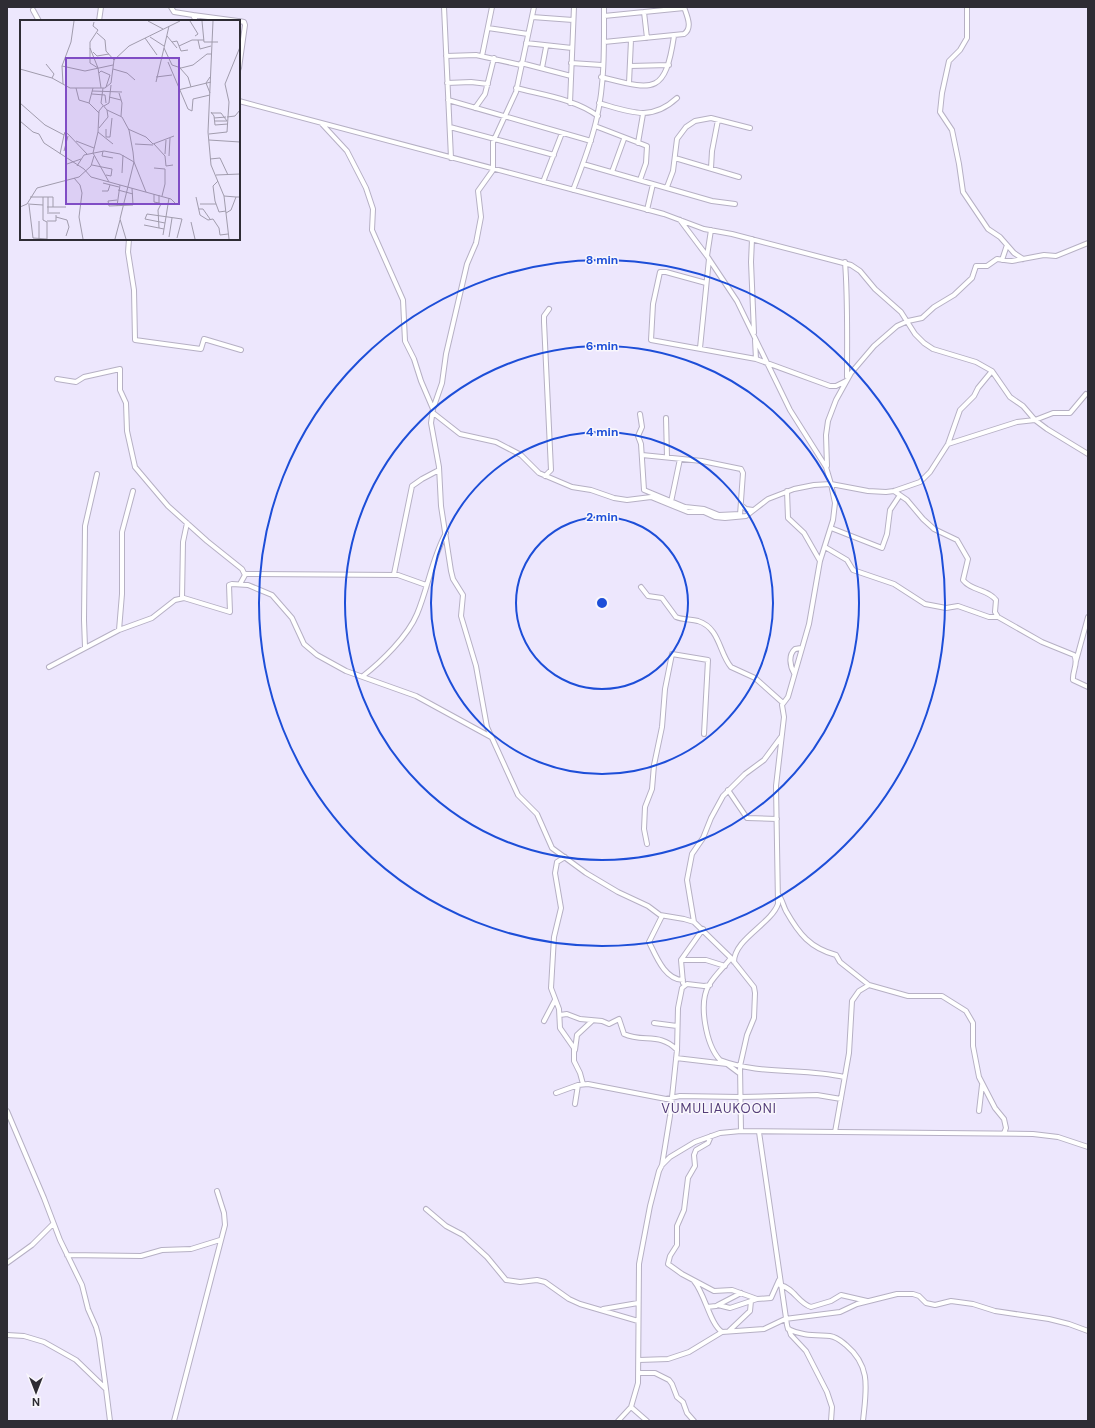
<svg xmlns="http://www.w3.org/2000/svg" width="1095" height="1428" viewBox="0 0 1095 1428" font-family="'DM Sans',sans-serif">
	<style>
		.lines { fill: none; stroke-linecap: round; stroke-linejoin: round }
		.street-casing { stroke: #b6b0c4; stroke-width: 6 }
		.street { stroke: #fff; stroke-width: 4 }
		.ring { fill: none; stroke: #1d4ed8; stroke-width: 2 }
		.labels { text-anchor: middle; stroke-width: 3; stroke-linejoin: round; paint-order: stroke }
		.quarter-label { font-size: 13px; letter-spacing: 1px; fill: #533c78; stroke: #f9f7fc }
		.inset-road { fill: none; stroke: #a19cad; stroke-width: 1 }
		.view { fill: #804dc5; fill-opacity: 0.15; stroke: #804dc5; stroke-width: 2 }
		.inset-edge { fill: none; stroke: #2e2c34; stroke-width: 2 }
		.centre { fill: #1d4ed8; stroke: #f9f7fc; stroke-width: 2 }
		.ring-label { font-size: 12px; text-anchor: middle; font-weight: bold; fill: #1d4ed8; stroke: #f9f7fc; stroke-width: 3; stroke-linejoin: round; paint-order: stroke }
	</style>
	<rect width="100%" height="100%" fill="#ede7fd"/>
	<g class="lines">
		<defs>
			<path id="street" d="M 171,7 L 174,12 L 193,15 L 196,21
				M 444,7 L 451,158
				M 534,7 L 516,92 L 493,142 L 493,170 L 478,191 L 481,217 L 476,243 L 467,264 L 446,354 L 442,383 L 433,409 L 431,423 L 439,467 L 441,506 L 451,571 L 453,579 L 463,595 L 461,616 L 476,666 L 487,727 L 518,795 L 537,814 L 552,848 L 586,873 L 618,892 L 648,906 L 660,915 L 684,919 L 694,922 L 731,958 L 754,987 L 755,993 L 754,1018 L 747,1035 L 740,1066 L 741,1131
				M 967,7 L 967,38 L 960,50 L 949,61 L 942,93 L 940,112 L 952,130 L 959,164 L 963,192 L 988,229 L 1000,237 L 1014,253 L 1023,259
				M 33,10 L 39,21
				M 644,12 L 647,38
				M 193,15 L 238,21
				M 604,16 L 684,8
				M 532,17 L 573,20
				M 99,21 L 101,7
				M 239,21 L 244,22 L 245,25 L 239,68
				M 488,28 L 528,34
				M 604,42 L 684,34 C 693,28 687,16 684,7
				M 526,43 L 572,48
				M 446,56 L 476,55 L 521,65
				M 482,56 L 492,7
				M 521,63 L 571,76
				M 571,63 L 602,65
				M 630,66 L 669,65
				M 542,68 L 546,47
				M 601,77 C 653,90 665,96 674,36
				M 447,83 L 471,82 L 488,84
				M 629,83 L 631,40
				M 516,88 C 543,95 575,99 598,116
				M 448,100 L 591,141
				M 239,101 L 608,199 L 664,214 L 704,229 L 732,234 L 851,265 L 860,271 L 875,289 L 901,312 L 915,334 L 924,343 L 933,349 L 976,362 L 992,371 L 1010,397 L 1023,406 L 1035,420 L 1047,429 L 1088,454
				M 570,103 L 574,7
				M 599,103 C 630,112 651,122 677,98
				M 475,108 L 485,94 L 494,58
				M 322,124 L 347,151 L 366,188 L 373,209 L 372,230 L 403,300 L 405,341 L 414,359 L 421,381 L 433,409
				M 595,126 L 647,146 L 646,163 L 640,180
				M 450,127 L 554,155
				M 638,143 L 643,114
				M 675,158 L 739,177
				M 583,164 L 712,201 L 735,204
				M 711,168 L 712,151 L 718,120
				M 612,172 L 624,139
				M 543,182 L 562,133
				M 667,187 L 673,171 L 677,139 L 686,127 L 695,121 L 711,118 L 750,128
				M 573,190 C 582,166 592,142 597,117 C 605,82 604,43 604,7
				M 647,210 L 653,184
				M 680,220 L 707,256 L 737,301 L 790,410 L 826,467 L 831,484 L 835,503 L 833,520 L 820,561 L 809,624 L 788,697 L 782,705 L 784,717 L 776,786 L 778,904 C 771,924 734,939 734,962
				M 129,239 L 128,252 L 134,290 L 135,340 L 201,349 L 204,339 L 241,350
				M 752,239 L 751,262 L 754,333
				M 707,256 L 711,230
				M 1002,260 L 1007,245
				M 845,262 C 848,300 847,339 847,377
				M 706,283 L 666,272 L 660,272 L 653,304 L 651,340 L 756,359 L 830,386 L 836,386 L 846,381
				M 755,340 L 756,359
				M 700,348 L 709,259
				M 57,379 L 76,382 L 84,377 L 120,369 L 120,390 L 126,403 L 127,431 L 135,467 L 168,506 L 207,541 L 242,569 L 245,575 L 240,584
				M 432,412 L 460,434 L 496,442 L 521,455 L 539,473 L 572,487 L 591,490 L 614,498 L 627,500 L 651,497 L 688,512 L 704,512 L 715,517 L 725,518 L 746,516 L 768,499 L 794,489 L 814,485 L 831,484 L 868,491 L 886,492 L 894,491 L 920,482 L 930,472 L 948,444 L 960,410 L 974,396 L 978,388 L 992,371
				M 640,414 L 642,427 L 638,436 L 641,444 L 644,490 L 685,507 L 704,509 L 719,515 L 740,514
				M 666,418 L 667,457
				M 948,444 L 1017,422 L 1035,420 L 1053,413 L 1070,413 L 1086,394
				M 642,455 L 702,461 L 741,469 L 743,473 L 740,515
				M 827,466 L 826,435 L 828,421 L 836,400 L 851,373 L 874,346 L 897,326 L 908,321 L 922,318 L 934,307 L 954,295 L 972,278 L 976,266 L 987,266 L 997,259 L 1012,261 L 1044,255 L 1056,256 L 1088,243
				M 545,476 L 551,470 L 544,322 L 544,316 L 549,309
				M 787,491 L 788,518 L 804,533 L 820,561
				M 894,491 L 907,500 L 923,519 L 934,529 L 957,540 L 968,559 L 963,580 C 971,591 988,589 996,600 L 995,612 L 998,617 L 1042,642 L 1074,655 C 1079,663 1072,671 1073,680 L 1088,687
				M 671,502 L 680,459
				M 741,505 L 746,509 L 753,510
				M 831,528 L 882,548 L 887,534 L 890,510 L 900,495
				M 825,547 L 847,560 L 853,570 L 894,584 L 925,604 L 946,608 L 958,606 L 989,617 L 998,617
				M 245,574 L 398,575 L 426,585
				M 394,574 L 412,486 L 422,479 L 439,470
				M 641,587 L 648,596 L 662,598 L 676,617 C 683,620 691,619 698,621 C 720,628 719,653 731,667 L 755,678 L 783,703
				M 182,598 L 183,542 L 187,523
				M 119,630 L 122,594 L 122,532 L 133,491
				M 85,647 L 84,620 L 85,526 L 97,474
				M 1076,661 L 1088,617
				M 49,667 L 119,630 L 152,618 L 175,600 L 184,598 L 230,612 L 229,585 L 232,584 L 248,585 L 272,595 L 292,618 L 304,644 L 317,655 L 346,671 L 416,696 L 491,737
				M 794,673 C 790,666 788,655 795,649 L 801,648
				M 363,676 C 381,662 408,636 417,614 C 428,588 432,558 446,533
				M 728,790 L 747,818 L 777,819
				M 647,844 L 644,829 L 645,807 L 652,789 L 654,765 L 662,727 L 665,689 L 672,654 L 708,660 L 704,734
				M 565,857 L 557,862 L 555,873 L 561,908 L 554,937 L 551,988 L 559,1009 L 560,1028 L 574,1048 L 574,1061 L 580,1073 L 583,1084
				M 778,894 C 782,899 783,905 786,911 C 799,934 810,948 836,955 L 840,962 L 869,985
				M 662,916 L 649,942 C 656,956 665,980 683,980
				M 694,922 L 687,880 L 692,854 L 703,838 L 711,818 L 723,796 L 745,774 L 764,760 L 781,737
				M 731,958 C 724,967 715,975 709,985 C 698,1003 706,1045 720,1060 C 759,1075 804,1068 844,1077
				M 681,960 L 706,960 L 725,966
				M 683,983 L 681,960 L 703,929
				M 560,1015 L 567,1014 L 580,1019 L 602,1021 L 609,1024 L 619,1019 L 624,1034 C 643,1043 660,1032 677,1050
				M 544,1021 L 555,1000
				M 654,1023 L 677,1026
				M 575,1050 L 577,1035 L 592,1021
				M 676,1058 L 727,1064 L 739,1073
				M 556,1093 L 578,1085 L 588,1084 L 666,1099 L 680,1096 L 740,1097 L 817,1095 L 841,1099
				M 575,1104 L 578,1085
				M 7,1111 L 44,1198 L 60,1240 L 82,1285 L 88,1309 L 96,1327 L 99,1338 L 106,1389
				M 979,1111 L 982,1085
				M 759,1132 L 787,1325 L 788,1329 C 802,1336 816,1335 830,1336 C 837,1337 841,1341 846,1345 C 872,1367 866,1390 863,1421
				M 835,1132 L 849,1053 L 852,1001 L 859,991 L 869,985 L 908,996 L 942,996 L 966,1011 L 973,1023 L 973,1046 L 979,1077 L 995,1108 L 1004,1119 L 1006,1128 L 1004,1133
				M 711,1136 L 708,1143 L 696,1150 L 694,1155 L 695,1166 L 688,1178 L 684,1210 L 677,1226 L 677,1245 L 670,1256 L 668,1264 L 682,1274 L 714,1291 L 732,1290 L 757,1299 L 771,1298 L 779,1280
				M 662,1165 L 670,1116 L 677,1050 L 678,1008 L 682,988 L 687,984 L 704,986 L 710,985
				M 426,1209 L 446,1226 L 463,1235 L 487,1257 L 506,1280 L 520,1282 L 537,1280 L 545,1282 L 569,1299 L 580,1304 L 638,1321
				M 67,1255 L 141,1256 L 162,1250 L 191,1249 L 220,1240
				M 7,1263 L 32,1245 L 53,1224
				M 694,1281 C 705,1294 710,1324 722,1332
				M 780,1285 C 794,1288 798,1303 811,1307 L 831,1301 L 841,1295 L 867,1301
				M 718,1305 L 730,1308 L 757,1299
				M 707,1307 L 716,1306 L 741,1293
				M 603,1309 L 638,1303
				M 789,1329 L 791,1335 L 806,1351 L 827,1392 L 832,1407 L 831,1421
				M 729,1331 L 750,1311 L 751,1301
				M 7,1335 L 24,1336 L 44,1342 L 76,1360 L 106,1389 L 110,1421
				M 639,1360 L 668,1359 L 689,1352 L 722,1332 L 764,1329 L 785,1319 L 840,1312 L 857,1304 L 897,1294 L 913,1294 L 919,1296 L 926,1303 L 935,1305 L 951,1301 L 973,1304 L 995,1311 L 1049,1319 L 1069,1324 L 1088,1331
				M 639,1373 L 655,1373 L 669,1380 L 672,1384 L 677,1397 L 683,1402 L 687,1413 L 694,1421
				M 631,1407 L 647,1421
				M 174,1421 L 225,1225 L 224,1213 L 217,1191
				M 618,1421 L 631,1407 L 638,1383 L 639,1264 L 650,1206 L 659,1171 L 662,1165 L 670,1157 L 695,1142 L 720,1133 L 741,1131 L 1033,1134 L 1058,1137 L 1088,1147"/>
		</defs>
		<use href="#street" class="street-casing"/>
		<use href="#street" class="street"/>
	</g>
	<g class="ring">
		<circle cx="602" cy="603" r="86"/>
		<circle cx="602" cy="603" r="171"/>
		<circle cx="602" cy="603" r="257"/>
		<circle cx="602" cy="603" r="343"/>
	</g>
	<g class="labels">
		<g class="quarter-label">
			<text x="719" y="1113">VUMULIAUKOONI</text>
		</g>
	</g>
	<g transform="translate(20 20)">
		<rect width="220" height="220" fill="#ede7fd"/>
		<path class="inset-road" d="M 128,1 L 143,9M 170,1 L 178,14 L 175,16M 182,1 L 184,22 L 198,22M 193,1 L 188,112 L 191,145 L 204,176 L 209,219M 74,2 L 73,6 L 78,10 L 70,22 L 70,43 L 78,48 L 81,68M 149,6 L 144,28 L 152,45 L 161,48 L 173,45 L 187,34 L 191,34M 77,13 L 85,20 L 86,31 L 94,40M 147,16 L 157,28M 130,17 L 144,26M 125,18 L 137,35M 178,20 L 180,29 L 191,26M 152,22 L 157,21 L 159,26 L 172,20 L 184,20M 159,26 L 161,31 L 168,30M 70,28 L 78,48M 73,32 L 77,36 L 89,34M 148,42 L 168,89 L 172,91 L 173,79 L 190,75M 26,44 L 34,54 L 32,58M 42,46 L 65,51 L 93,45M 160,48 L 168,57 L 171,67M 0,49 L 32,58 L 50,68 L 85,68 L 91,63 L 94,40 L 109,26 L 160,1M 93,49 L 107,53 L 115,60M 79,53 L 81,51 L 90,55 L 86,67M 136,57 L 152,55M 136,62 L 144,28M 43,64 L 42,46 L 51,22 L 54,1M 56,68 L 59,80 L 69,83 L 73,68M 83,68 L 81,83 L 87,90 L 102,97 L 109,110 L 113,132 L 114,142 L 100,199 L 106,219M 158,70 L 191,62M 72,71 L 102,72M 99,73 L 102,83 L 101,96M 190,73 L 186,63 L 190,57M 72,74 L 85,75 L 86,83M 89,77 L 101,80M 0,83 L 25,105 L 44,115 L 45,112 L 48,114 L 67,134M 69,83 L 79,93M 83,86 L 79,91 L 78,112 L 73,133 L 89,162M 84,86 L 89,83 L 91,65M 191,92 L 194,96 L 195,105 L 208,104M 191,93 L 201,93 L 207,101 L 195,101M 207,97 L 215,96 L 220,90M 194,98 L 206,97M 0,101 L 13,112 L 19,114 L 24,123 L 64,149 L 71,157 L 151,179 L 155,183M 79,108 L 88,97 L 87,90M 86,109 L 86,117 L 90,117 L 92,98M 108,109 L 126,117 L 133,124 L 154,116M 78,112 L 93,124M 189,114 L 207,112 L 209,82 L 205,64 L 220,27M 189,120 L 220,122M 56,121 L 74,128M 115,124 L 133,125M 134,124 L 145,136 L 146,146 L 153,145M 44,131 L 48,116M 83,131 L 82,136 L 93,138M 40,134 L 44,115M 145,134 L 146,120M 149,136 L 150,118M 190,139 L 200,138 L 208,155M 114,142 L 126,172M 47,144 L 61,139M 72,145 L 92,149 L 91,156 L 86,155M 57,146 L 64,135 L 84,131 L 100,134 L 114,142M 134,148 L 145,149 L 145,164 L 142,176M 102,153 L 103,135M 196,155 L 220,154M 54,158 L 60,165 L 62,173 L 59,197 L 63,219M 198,161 L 193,166 L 195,181 L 199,192 L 206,191M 83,163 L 99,167M 98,170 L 113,174M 82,171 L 88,171 L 90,165M 134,174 L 134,182 L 139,183M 139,175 L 139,183 L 141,184 L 138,190 L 139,208 L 144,209M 204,176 L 216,177M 10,177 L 28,177 L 28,192M 23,177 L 23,200 L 27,202 L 27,219M 28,177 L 33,177 L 33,187M 176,177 L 180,195 L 188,200 L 193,199 L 199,208 L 200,215 L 208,214M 97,180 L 88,181 L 89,186 L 113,185 L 112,168M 8,184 L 23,185M 180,184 L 196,184M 9,185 L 13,218 L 27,219M 97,186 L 100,165M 0,187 L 7,184 L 17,168 L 59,157 L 71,146 L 74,136M 27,187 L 46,187M 179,189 L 183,189 L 190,199M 27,193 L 40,193M 206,193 L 211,190 L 216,177 L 220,177M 36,197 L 47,200 L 49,207 L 46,216M 125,199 L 127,194 L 162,199 L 157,218M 125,199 L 145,203 L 143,215M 27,201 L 36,201 L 36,195M 171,202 L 175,219M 145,203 L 149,178M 124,205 L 139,208M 149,217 L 152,198M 19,219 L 19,201M 95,219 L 100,200"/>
		<path class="view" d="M 46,38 L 159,38 L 159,184 L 46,184 Z"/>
		<rect width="220" height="220" class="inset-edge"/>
	</g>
	<circle cx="602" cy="603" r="6" class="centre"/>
	<g class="ring-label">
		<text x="602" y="264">8 min</text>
		<text x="602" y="350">6 min</text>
		<text x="602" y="436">4 min</text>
		<text x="602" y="521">2 min</text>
	</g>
	<rect width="1095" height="1428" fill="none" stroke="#2e2c34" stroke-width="16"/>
	<g transform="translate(36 1392) rotate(180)" stroke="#f9f7fc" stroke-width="3" paint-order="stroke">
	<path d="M0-3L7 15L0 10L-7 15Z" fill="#2e2c34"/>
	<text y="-6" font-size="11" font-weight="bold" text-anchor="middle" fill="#2e2c34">N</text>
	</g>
</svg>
